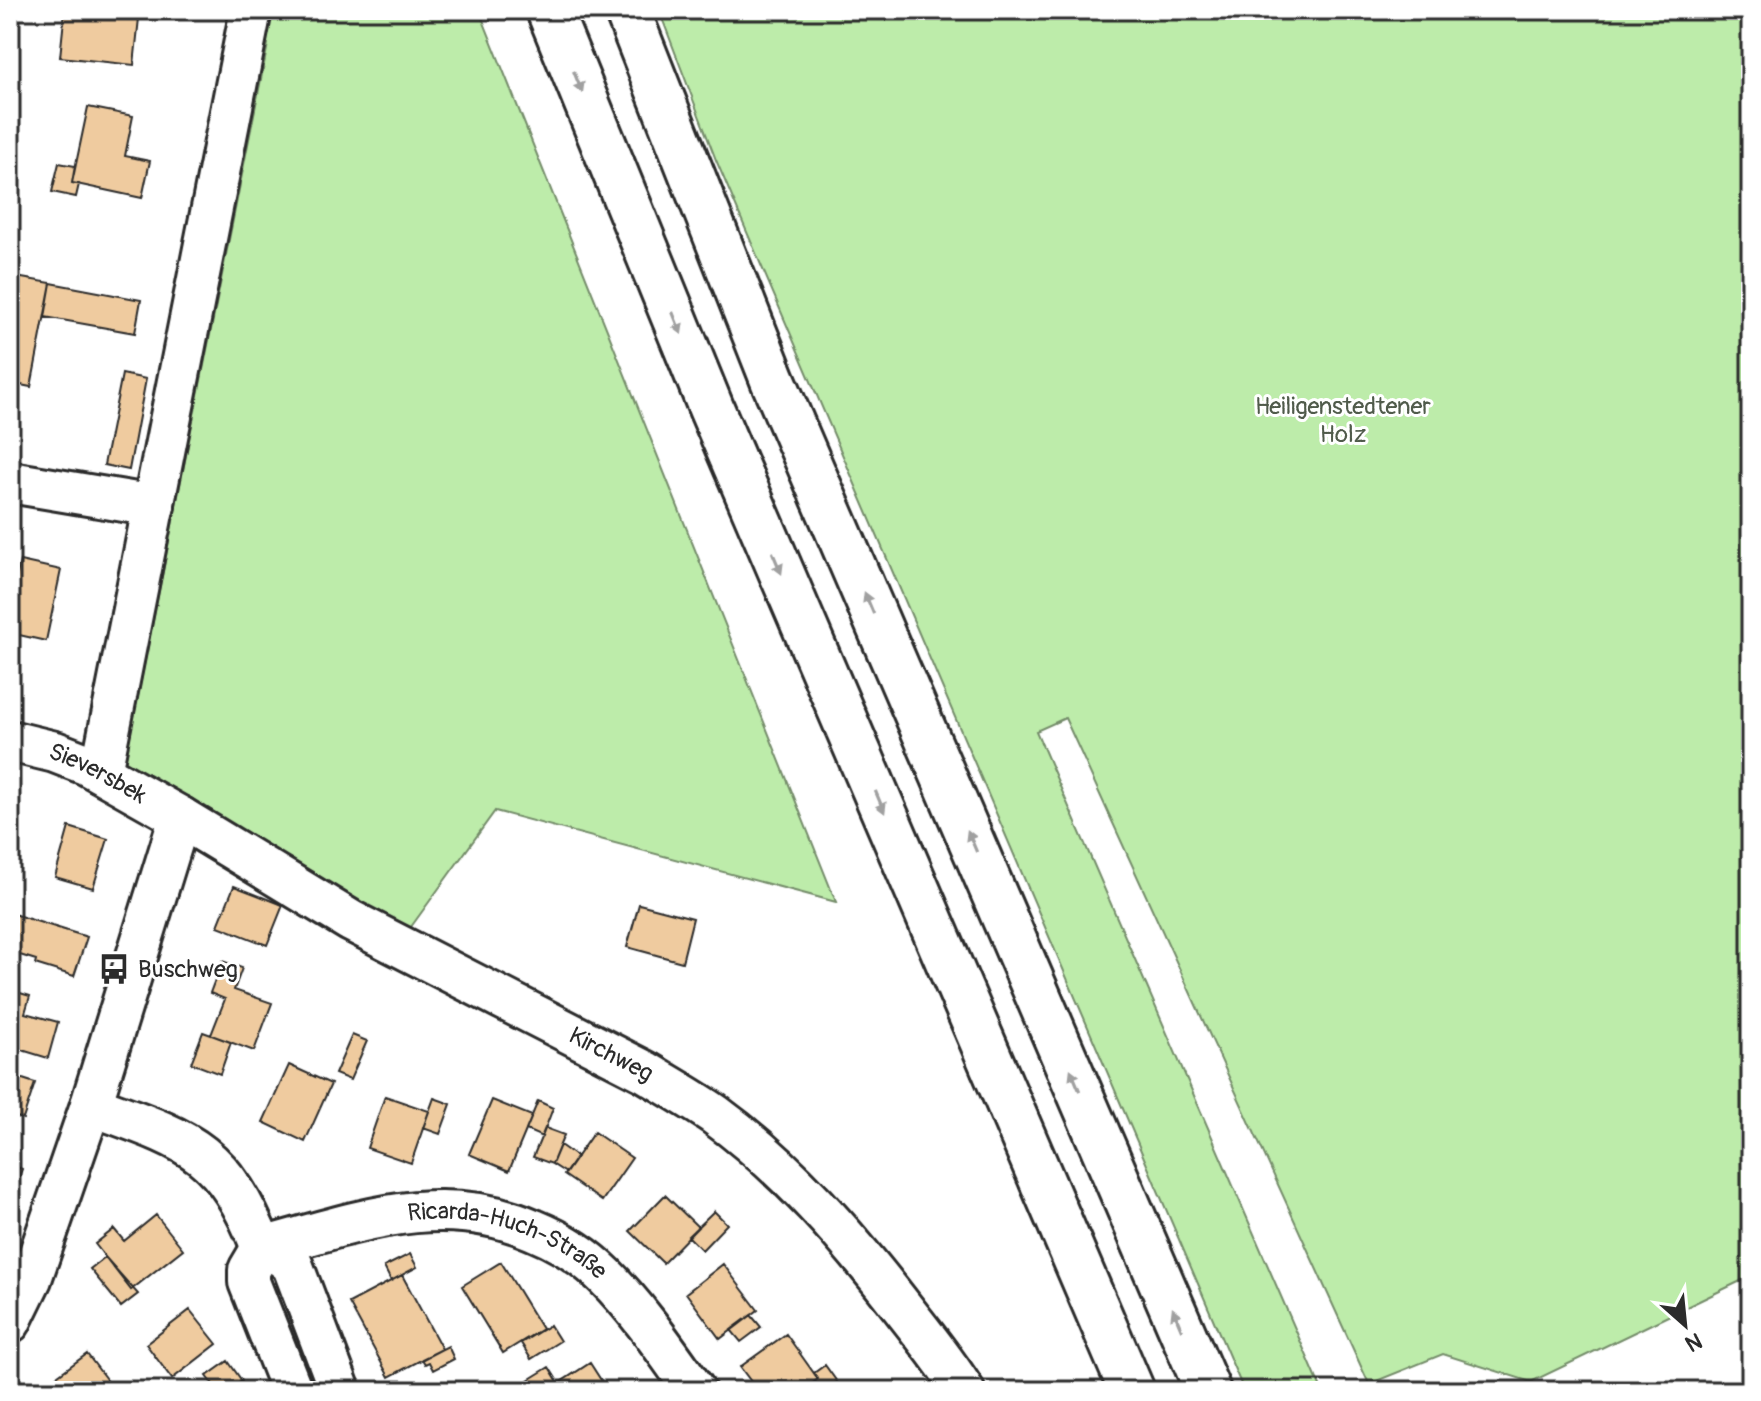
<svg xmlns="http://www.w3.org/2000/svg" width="1761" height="1401" viewBox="0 0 1761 1401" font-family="Pangolin,sans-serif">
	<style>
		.green { fill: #bdecaa; stroke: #748c6a; stroke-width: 2 }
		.building { fill: #efcb9f; stroke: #2b2b2b; stroke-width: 2 }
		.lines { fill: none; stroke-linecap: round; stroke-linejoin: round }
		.minor-casing { stroke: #2b2b2b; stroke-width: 46 }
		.highway-casing { stroke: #2b2b2b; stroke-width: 50 }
		.minor { stroke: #fff; stroke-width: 40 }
		.highway { stroke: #fff; stroke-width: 44 }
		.oneway { fill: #a0a0a0 }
		.labels { text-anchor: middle; stroke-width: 6; stroke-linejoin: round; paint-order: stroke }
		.park-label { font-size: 24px; fill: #505b4b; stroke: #fff }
		.street-label { font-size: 24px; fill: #2b2b2b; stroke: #fff }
		.poi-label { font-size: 24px; fill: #2b2b2b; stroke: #fff; text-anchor: start }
	</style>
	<rect width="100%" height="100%" fill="#fff"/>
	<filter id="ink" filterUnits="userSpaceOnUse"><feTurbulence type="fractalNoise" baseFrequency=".0125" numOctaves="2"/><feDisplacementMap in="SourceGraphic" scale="16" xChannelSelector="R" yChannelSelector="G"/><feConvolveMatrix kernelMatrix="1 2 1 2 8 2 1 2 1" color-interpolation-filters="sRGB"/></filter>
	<g filter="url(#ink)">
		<path class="green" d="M 229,10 L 479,10 L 836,902 L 495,811 L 408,931 L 125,761 L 268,44 L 227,30 Z
			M 659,10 L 1751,10 L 1751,1276 L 1531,1382 L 1443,1354 L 1369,1384 L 1065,718 L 1036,731 L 1322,1391 L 1244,1391 L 716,160 Z"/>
		<path class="building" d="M 65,10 L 139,18 L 134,65 L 60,57 Z
			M 88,107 L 133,116 L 125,156 L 150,161 L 142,198 L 72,183 Z
			M 59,163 L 75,166 L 72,183 L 79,184 L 76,197 L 52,192 Z
			M 10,276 L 51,283 L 31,387 L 10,383 Z
			M 51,283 L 141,300 L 135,333 L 45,317 Z
			M 122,374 L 146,379 L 129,470 L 104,465 Z
			M 20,561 L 61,570 L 46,641 L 10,633 L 10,608 Z
			M 69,827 L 108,839 L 93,888 L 55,877 Z
			M 234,886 L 283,905 L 267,945 L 218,926 Z
			M 639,904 L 693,918 L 682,962 L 627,947 Z
			M 10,913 L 87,937 L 74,976 L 35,964 L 36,960 L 10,952 Z
			M 222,961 L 242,968 L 234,990 L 272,1003 L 254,1051 L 211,1035 L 225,999 L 210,993 Z
			M 10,990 L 30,996 L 25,1013 L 58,1022 L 48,1058 L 12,1047 L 10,1052 Z
			M 203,1032 L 231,1042 L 220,1074 L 191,1063 Z
			M 352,1035 L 367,1041 L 350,1080 L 335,1074 Z
			M 289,1065 L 331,1084 L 305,1142 L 263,1122 Z
			M 10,1075 L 35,1083 L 23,1119 L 10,1115 Z
			M 385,1096 L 429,1111 L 411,1163 L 367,1148 Z
			M 434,1098 L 451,1104 L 440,1134 L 423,1128 Z
			M 492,1100 L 532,1116 L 509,1171 L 469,1154 Z
			M 538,1101 L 553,1108 L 542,1137 L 526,1130 Z
			M 545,1128 L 564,1135 L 552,1164 L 533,1157 Z
			M 594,1132 L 632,1158 L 602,1201 L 564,1175 Z
			M 560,1145 L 577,1157 L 566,1173 L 552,1164 Z
			M 10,1164 L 22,1169 L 11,1196 L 10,1195 Z
			M 665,1195 L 698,1227 L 663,1263 L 630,1231 Z
			M 714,1211 L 727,1224 L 702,1250 L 688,1236 Z
			M 156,1215 L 183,1249 L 131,1290 L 95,1244 L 114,1229 L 124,1241 Z
			M 410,1254 L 417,1267 L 391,1281 L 384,1267 Z
			M 105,1257 L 138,1294 L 121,1307 L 90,1269 Z
			M 501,1262 L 542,1329 L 503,1353 L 462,1286 Z
			M 723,1264 L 758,1310 L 720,1339 L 686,1293 Z
			M 402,1275 L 442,1349 L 389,1377 L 349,1303 Z
			M 190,1310 L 217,1344 L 172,1379 L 146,1344 Z
			M 751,1315 L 761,1327 L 741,1342 L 731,1330 Z
			M 550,1325 L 560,1341 L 531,1359 L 521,1343 Z
			M 786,1334 L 818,1379 L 802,1391 L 758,1391 L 740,1367 Z
			M 448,1346 L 454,1359 L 433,1370 L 429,1362 L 425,1364 L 422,1359 Z
			M 87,1354 L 115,1391 L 57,1391 L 50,1381 Z
			M 228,1361 L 242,1381 L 227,1391 L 218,1391 L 207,1376 Z
			M 590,1363 L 608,1391 L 535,1391 L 528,1380 L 549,1367 L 559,1383 Z
			M 825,1365 L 840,1386 L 833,1391 L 804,1391 L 818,1379 L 814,1373 Z"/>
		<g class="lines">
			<defs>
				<g id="minor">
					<path d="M 10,482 L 154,506"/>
					<path id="s1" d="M 10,741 L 55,752 L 86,764 L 180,817 L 351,921 L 646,1072 C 669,1086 692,1099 714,1114 C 787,1167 847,1236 902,1307 C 923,1334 946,1362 964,1391"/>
					<path d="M 101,772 L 251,10"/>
					<path d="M 91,1105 C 187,1140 222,1147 262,1248"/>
					<path id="s2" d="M 262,1248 C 355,1223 441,1189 534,1230 C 561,1241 585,1256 605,1276 C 640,1311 667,1352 695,1391"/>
					<path d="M 262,1248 L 275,1251 L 292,1264 L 340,1391"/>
					<path d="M 262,1248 L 249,1270 L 249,1282 L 292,1391"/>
					<path d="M 10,1322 L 31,1279 L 91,1105 L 180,817"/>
				</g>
				<path id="highway" d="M 549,10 L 711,408 L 1132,1391
					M 627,10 L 773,380 L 1208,1391"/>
			</defs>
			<use href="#minor" class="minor-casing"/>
			<use href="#highway" class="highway-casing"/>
			<use href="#minor" class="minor"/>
			<use href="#highway" class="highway"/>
		</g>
		<defs><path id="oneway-solid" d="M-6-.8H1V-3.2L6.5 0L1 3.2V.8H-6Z" transform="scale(2)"/></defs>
		<g class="oneway">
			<use href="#oneway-solid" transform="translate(578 82) rotate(68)"/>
			<use href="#oneway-solid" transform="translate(677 323) rotate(68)"/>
			<use href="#oneway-solid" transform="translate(777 563) rotate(67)"/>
			<use href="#oneway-solid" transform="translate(869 603) rotate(-113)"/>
			<use href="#oneway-solid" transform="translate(880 802) rotate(67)"/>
			<use href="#oneway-solid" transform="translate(972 841) rotate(-113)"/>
			<use href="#oneway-solid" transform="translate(1075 1080) rotate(-113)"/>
			<use href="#oneway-solid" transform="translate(1177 1319) rotate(-113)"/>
		</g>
	</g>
	<defs>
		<symbol id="bus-bare" viewBox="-9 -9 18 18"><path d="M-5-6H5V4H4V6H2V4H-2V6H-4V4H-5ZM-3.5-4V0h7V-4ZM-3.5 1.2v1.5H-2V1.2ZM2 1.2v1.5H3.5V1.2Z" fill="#2b2b2b" stroke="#fff" stroke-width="2.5" paint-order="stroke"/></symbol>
	</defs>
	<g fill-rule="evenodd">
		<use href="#bus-bare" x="92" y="947" width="44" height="44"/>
	</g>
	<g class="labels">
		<g class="park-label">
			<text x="1343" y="414">Heiligenstedtener<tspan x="1343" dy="28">Holz</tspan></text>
		</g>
		<g class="street-label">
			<text dy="8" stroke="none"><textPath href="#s1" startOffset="94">Sieversbek</textPath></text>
			<text dy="8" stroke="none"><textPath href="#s1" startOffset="680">Kirchweg</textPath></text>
			<text dy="8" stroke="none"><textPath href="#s2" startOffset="256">Ricarda-Huch-Straße</textPath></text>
		</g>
		<g class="poi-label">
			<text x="138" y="977">Buschweg</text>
		</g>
	</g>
	<rect width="1761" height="1401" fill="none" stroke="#fff" stroke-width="40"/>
	<rect x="20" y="20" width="1721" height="1361" fill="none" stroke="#2b2b2b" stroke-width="3" filter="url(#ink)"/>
	<g transform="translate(1685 1325) rotate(153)" stroke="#ffffff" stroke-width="6" paint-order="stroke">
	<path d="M0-6L14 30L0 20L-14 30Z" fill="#2b2b2b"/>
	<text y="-12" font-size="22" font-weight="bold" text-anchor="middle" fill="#2b2b2b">N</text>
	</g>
</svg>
